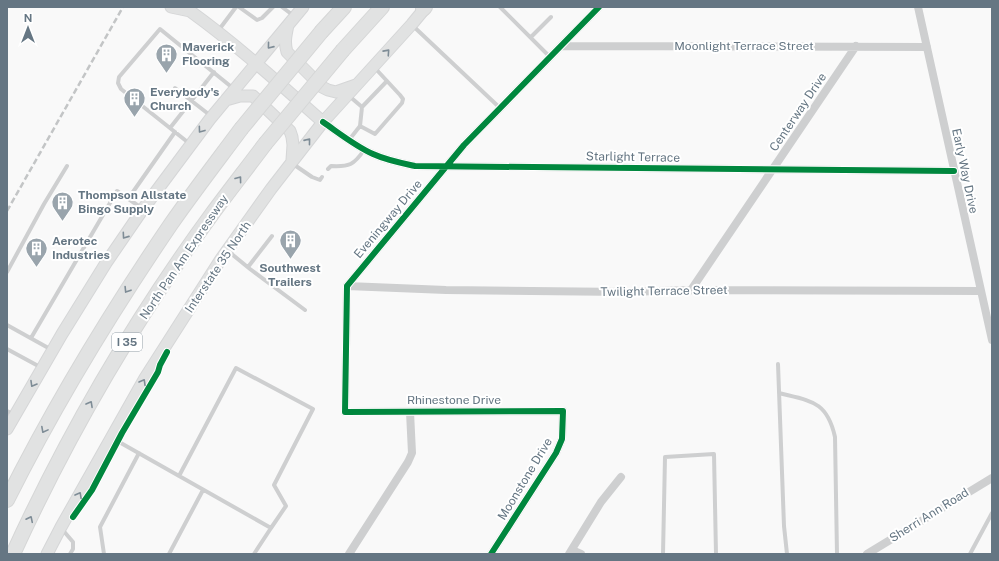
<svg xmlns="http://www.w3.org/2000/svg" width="999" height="561" viewBox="0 0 999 561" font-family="'Public Sans',sans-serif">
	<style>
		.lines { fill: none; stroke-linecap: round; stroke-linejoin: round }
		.secondary-casing { stroke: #d5d6d7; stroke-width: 13 }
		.highway-casing { stroke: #d5d6d6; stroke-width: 16 }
		.lane { stroke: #cecfd0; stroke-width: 4 }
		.street { stroke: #cecfd0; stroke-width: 8 }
		.secondary { stroke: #e1e2e2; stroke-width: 11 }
		.highway { stroke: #e1e2e2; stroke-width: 14 }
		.rail { stroke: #c3c5c6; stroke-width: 2.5; stroke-dasharray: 6 3; stroke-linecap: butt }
		.highway-bridge-casing { stroke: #d5d6d6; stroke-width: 16; stroke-linecap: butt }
		.highway-bridge { stroke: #e1e2e2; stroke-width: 14 }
		.cycleway-casing { stroke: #fff; stroke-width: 8 }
		.cycleway { stroke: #00873e; stroke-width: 6 }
		.oneway { stroke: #7e8c96 }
		.labels { text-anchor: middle; stroke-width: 4; stroke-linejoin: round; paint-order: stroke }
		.shield { fill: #fff; stroke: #939fa8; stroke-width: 1 }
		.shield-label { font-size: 11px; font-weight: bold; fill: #657683 }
		.street-label { font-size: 12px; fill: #657683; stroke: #fff }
		.poi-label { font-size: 12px; font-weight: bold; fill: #657683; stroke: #fff; text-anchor: start }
	</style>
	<rect width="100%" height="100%" fill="#f9f9f9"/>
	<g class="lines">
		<defs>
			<path id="secondary" d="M 171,7 L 190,11
				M 187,7 L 190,11 C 237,45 280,84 323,122
				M 288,25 C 286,35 284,42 287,52 L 322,87 L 328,90 L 336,92 L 356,85
				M 226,100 L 240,96 L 253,96 L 290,131 L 292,137 L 293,145 L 292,160
				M 7,429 L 62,334 L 106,263 L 143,209 L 210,119 L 303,7
				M 47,554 L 61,527 L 145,378 L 221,259 L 271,189 L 323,122 L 412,24 L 426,7"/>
			<path id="highway" d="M 423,9 L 425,7
				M 322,31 L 344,7
				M 343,50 L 382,7
				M 7,500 C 55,404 111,312 171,224 C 194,191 218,160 241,129
				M 13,554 C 67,436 135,319 212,214 C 229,191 247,168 265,144"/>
		</defs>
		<use href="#secondary" class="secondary-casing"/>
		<use href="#highway" class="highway-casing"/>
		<path class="lane" d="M 239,7 L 257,20 L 262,18 L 273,7
			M 282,7 L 294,16
			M 500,7 L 550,57
			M 412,25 L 500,108
			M 218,31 L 236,7
			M 531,37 L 551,17
			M 175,88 L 211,116
			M 348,95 L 362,107 L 360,126
			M 362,107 L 387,81
			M 170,128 L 214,72
			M 349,140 L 360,126 L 375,134 L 402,103 L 403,99 L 400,95 L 374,67
			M 190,144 L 121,89 L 118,83 L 119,77 L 160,29 L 234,89
			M 293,164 L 312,177 L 320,180 L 322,177
			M 328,169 L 331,166 C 349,167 354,165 364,150
			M 128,199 L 175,132
			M 228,251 L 250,269 L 305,310
			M 248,267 L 272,236
			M 7,272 L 44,204 L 67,166
			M 7,325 L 52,350
			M 31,338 L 117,191 L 143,209
			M 7,349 L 42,368
			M 778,364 L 784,526 L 787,554
			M 779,393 C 811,401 827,401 835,437 L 837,554
			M 7,411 L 15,415
			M 112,438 L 271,528 L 286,506 L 274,485 L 313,409 L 236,368 L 179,476
			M 61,528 L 73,542 L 73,549 L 70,554
			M 104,554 L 100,527 L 139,453
			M 169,554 L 203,490
			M 254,554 L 271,528
			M 663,554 L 665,457 L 714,454 L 716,554
			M 970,554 L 992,513"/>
		<path class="street" d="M 918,7 L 992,340
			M 561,46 L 927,47
			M 323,122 C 339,133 355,146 373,154 C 386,160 401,163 415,166 L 954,171
			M 347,286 L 446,290 L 626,292 L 691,290 L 981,291
			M 691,290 L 856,46
			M 572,550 L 581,554
			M 349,554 L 408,462 L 412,453 L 410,412
			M 491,554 L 556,453 L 562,439 L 563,411 L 345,412 L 347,286 L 464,145 L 599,7
			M 569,554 L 601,502 L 621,477
			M 867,554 L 992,478"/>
		<use href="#secondary" class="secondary"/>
		<use href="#highway" class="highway"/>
		<path class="rail" d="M 7,211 L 123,7"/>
		<defs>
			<path id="highway-bridge" d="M 241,129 L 322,31
				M 265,144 L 343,50"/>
		</defs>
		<use href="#highway-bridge" class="highway-bridge-casing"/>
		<use href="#highway-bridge" class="highway-bridge"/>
		<defs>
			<path id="cycleway" d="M 323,122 C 339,133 355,146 373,154 C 386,160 401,163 415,166 L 954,171
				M 73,517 L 92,490 L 122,433 L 158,372 L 160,365 L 167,352
				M 491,554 L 556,453 L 562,439 L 563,411 L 345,412 L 347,286 L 464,145 L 599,7"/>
		</defs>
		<use href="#cycleway" class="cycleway-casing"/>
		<use href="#cycleway" class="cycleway"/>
	</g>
	<defs><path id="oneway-chevron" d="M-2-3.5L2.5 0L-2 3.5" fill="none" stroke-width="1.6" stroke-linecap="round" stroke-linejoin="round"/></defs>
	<g class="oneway">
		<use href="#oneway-chevron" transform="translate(270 46) rotate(129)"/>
		<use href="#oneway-chevron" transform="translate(387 52) rotate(-48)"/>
		<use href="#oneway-chevron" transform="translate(201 130) rotate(126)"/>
		<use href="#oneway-chevron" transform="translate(308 141) rotate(-51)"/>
		<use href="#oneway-chevron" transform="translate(239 179) rotate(-53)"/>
		<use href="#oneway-chevron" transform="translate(125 236) rotate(125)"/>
		<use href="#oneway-chevron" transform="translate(127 290) rotate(122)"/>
		<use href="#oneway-chevron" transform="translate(143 382) rotate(-60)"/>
		<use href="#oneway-chevron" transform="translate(33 384) rotate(120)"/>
		<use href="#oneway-chevron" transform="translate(90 404) rotate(-61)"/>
		<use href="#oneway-chevron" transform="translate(44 430) rotate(118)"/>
		<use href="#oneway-chevron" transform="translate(79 495) rotate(-61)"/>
		<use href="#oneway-chevron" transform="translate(30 519) rotate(-64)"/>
	</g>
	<defs>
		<symbol id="building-pin" viewBox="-11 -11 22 30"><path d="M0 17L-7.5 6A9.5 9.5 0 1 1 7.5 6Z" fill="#99a4ac" stroke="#fff"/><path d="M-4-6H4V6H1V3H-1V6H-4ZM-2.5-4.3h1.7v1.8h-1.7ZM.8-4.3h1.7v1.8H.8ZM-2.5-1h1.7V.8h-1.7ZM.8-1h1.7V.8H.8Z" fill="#fff"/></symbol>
	</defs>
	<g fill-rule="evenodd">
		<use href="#building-pin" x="154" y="42" width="25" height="34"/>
		<use href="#building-pin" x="122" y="86" width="25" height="34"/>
		<use href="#building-pin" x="50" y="190" width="25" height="34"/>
		<use href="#building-pin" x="278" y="228" width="25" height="34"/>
		<use href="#building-pin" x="24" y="236" width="25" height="34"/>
	</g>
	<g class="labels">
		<rect class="shield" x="112" y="333" width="30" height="18" rx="3"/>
		<g class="shield-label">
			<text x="127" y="346">I 35</text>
		</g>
		<g class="street-label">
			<text x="744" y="50">Moonlight Terrace Street</text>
			<text transform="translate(798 112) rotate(-56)" y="4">Centerway Drive</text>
			<text transform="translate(633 157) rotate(1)" y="4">Starlight Terrace</text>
			<text transform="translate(965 171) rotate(78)" y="4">Early Way Drive</text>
			<text transform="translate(388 219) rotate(-50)" y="4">Eveningway Drive</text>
			<text transform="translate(184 257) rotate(-56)" y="4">North Pan Am Expressway</text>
			<text transform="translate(218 267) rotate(-56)" y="4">Interstate 35 North</text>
			<text transform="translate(664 291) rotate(-1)" y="4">Twilight Terrace Street</text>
			<text x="454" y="404">Rhinestone Drive</text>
			<text transform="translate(525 479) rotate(-59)" y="4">Moonstone Drive</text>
			<text transform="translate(929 515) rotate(-32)" y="4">Sherri Ann Road</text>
		</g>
		<g class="poi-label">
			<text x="182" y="51">Maverick<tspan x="182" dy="14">Flooring</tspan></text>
			<text x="150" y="96">Everybody's<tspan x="150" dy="14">Church</tspan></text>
			<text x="78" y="199">Thompson Allstate<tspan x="78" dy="14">Bingo Supply</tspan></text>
			<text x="52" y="245">Aerotec<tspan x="52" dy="14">Industries</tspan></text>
			<text x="290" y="272" text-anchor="middle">Southwest<tspan x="290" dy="14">Trailers</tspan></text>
		</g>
	</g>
	<rect width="999" height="561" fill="none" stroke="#657683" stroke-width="16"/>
	<g transform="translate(28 28)" stroke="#ffffff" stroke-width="3" paint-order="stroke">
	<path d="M0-3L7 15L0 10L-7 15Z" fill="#657683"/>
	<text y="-6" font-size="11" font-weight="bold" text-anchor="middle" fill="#657683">N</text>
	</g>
</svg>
